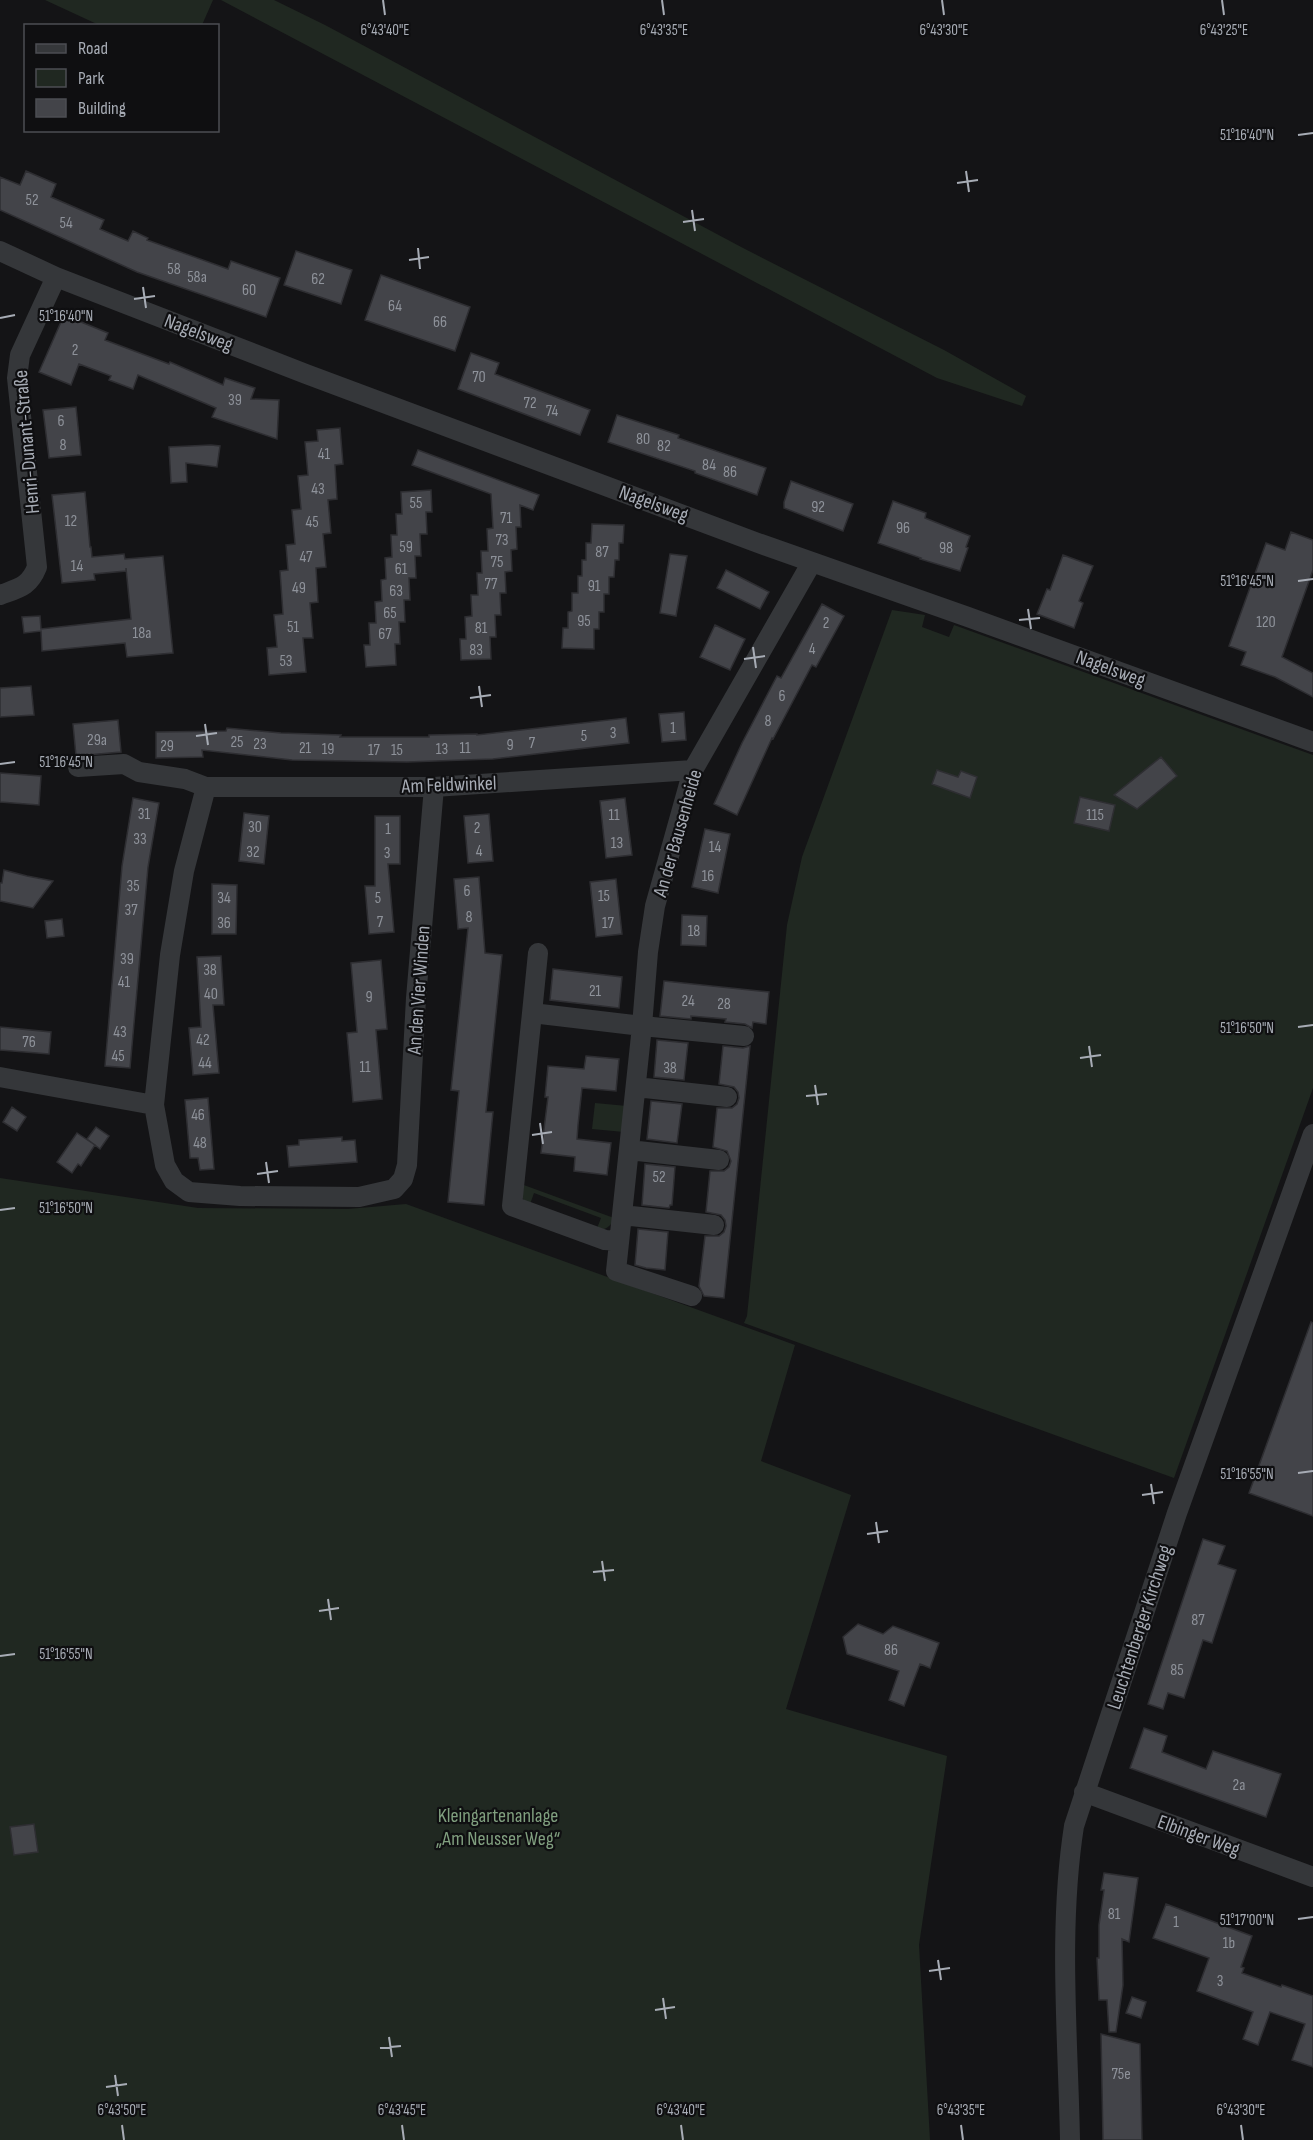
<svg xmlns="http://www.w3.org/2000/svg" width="1313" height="2140" viewBox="0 0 1313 2140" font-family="'Sofia Sans Condensed',sans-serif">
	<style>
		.green { fill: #202821 }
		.building { fill: #434449; stroke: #2e2e32; stroke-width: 1.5 }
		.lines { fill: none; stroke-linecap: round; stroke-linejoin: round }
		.minor { stroke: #35373a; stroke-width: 20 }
		.ticks { fill: none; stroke: #a7acb5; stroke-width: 2 }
		.labels { text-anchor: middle; stroke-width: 4.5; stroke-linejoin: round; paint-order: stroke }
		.number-label { font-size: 16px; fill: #8e929a }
		.street-label { font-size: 20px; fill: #a7acb5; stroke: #0f0f11 }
		.park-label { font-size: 20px; fill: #809f7f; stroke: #0f0f11 }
		.ticks-label { font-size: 15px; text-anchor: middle; fill: #a7acb5; stroke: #0f0f11; stroke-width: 4.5; stroke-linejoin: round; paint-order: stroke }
	</style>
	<rect width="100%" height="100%" fill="#141416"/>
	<path class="green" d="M 45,0 L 213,0 L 202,25 L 99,25 Z
		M 221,0 L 274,0 L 325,25 L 743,248 L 944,350 L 1026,396 L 1022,406 L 937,378 Z
		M 892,610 L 925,615 L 922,627 L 949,637 L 954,625 L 1313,755 L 1313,1088 L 1174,1478 L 744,1323 L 747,1316 L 787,925 L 802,857 Z
		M 595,1103 L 627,1106 L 624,1132 L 592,1129 Z
		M 0,1178 L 198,1208 L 348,1209 L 406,1204 L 795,1345 L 761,1461 L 851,1495 L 786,1709 L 947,1756 L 919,1945 L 930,2140 L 0,2140 Z
		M 521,1184 L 614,1218 C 611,1227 605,1230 596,1231 L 601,1218 L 534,1193 L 529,1207 L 521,1196 Z"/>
	<path class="building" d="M 26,171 L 56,184 L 51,197 L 104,220 L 100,229 L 128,241 L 133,231 L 148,238 L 147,240 L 228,269 L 231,261 L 280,278 L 266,317 L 137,272 L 0,210 L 0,177 L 20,185 Z
		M 296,251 L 352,270 L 341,304 L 284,285 Z
		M 381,275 L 470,307 L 455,351 L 365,320 Z
		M 64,315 L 108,333 L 105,340 L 169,364 L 170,362 L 223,385 L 225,378 L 255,388 L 251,399 L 279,400 L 277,439 L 212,417 L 216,408 L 138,375 L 133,389 L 109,380 L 111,376 L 79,364 L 71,385 L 39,372 Z
		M 471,353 L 499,363 L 495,374 L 590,410 L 580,435 L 458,389 Z
		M 76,407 L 81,455 L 49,458 L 43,410 Z
		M 617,415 L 679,435 L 678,438 L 766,468 L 757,495 L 695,473 L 695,471 L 608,442 Z
		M 340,428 L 343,464 L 335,465 L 337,499 L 328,500 L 331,533 L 323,534 L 326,567 L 316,568 L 318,602 L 310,603 L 313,638 L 303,638 L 306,672 L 269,675 L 267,648 L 277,647 L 274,615 L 283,614 L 280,571 L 288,570 L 286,545 L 295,544 L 292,510 L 301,509 L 298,476 L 308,475 L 305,442 L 318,441 L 317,430 Z
		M 211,445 L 220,446 L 217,467 L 186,463 L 187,482 L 171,483 L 169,447 Z
		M 418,450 L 539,495 L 533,510 L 520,505 L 521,527 L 516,527 L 517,549 L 511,550 L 512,571 L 505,572 L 506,593 L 500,593 L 501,615 L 495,615 L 496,637 L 490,637 L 491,659 L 461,660 L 460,639 L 466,639 L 465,617 L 472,616 L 471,595 L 478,595 L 477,573 L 482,573 L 481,551 L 488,551 L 487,529 L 493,528 L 491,494 L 412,465 Z
		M 791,481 L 853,504 L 843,531 L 784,508 L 784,502 Z
		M 431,490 L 432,512 L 426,512 L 427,534 L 420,534 L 421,556 L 415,556 L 416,578 L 409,578 L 410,600 L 404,600 L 405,622 L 399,622 L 400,644 L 395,644 L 396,665 L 366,667 L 364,645 L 370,645 L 369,623 L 376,623 L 375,602 L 382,601 L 381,580 L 386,579 L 385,558 L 392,557 L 391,535 L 397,535 L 396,514 L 402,514 L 401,492 Z
		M 85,492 L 90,547 L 91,547 L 92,557 L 124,554 L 125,559 L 163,556 L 173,653 L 127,657 L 125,643 L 42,651 L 41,631 L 24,633 L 22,617 L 40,616 L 41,629 L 131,619 L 126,568 L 126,571 L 94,574 L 95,580 L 62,583 L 52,495 Z
		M 893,501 L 926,513 L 925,518 L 970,536 L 966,547 L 968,548 L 960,571 L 920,559 L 921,558 L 878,543 Z
		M 592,524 L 624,525 L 623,543 L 619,543 L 619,560 L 615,560 L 614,577 L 609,577 L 609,594 L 604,594 L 604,612 L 599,612 L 599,629 L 594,629 L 594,649 L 562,648 L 563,628 L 568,628 L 568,612 L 572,611 L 572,593 L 578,593 L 578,576 L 582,576 L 582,560 L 586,560 L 586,543 L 591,543 Z
		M 1291,532 L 1313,540 L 1313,570 L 1282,657 L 1313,673 L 1313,697 L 1275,677 L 1241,665 L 1246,652 L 1229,646 L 1266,543 L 1285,550 Z
		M 670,554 L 687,556 L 676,616 L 660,613 Z
		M 1063,555 L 1093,566 L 1079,601 L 1083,603 L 1074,628 L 1037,614 L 1047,589 L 1050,590 Z
		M 726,570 L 769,592 L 760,609 L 717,588 Z
		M 822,604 L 844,616 L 816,667 L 812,665 L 773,739 L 772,738 L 737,815 L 714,804 L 742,743 L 777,676 L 781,678 Z
		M 715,625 L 745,639 L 730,670 L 700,657 Z
		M 31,686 L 34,715 L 0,717 L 0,688 Z
		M 684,712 L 686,740 L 662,742 L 659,714 Z
		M 626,718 L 629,743 L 493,759 L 407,762 L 292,760 L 202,750 L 203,757 L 156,758 L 156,732 L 226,731 L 227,728 L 281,733 L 341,735 L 340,737 L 429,737 L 429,735 L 477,734 L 477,735 Z
		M 118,720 L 121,752 L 76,756 L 73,724 Z
		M 1161,757 L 1177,776 L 1137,809 L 1114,795 Z
		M 937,770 L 958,777 L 961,771 L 977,777 L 970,798 L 932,784 Z
		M 0,773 L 41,776 L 39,805 L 0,802 Z
		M 1080,797 L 1115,805 L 1109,831 L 1074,823 Z
		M 133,798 L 159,803 L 148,867 L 130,1068 L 105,1066 L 122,866 Z
		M 625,798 L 632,855 L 606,858 L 600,801 Z
		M 244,813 L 269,816 L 264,864 L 239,861 Z
		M 489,814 L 493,861 L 468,863 L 464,816 Z
		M 375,816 L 400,816 L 400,864 L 388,864 L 394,932 L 369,934 L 365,886 L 375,886 Z
		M 705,829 L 730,834 L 718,893 L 692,887 Z
		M 4,870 L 27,876 L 53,881 L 33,908 L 0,901 L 0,883 L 2,883 Z
		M 479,877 L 485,953 L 502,955 L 486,1112 L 493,1112 L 484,1205 L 448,1202 L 459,1091 L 451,1090 L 468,928 L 458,929 L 454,879 Z
		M 616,879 L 622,934 L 596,937 L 590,882 Z
		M 212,884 L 237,885 L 236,934 L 212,934 Z
		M 682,915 L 707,916 L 706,946 L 681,945 Z
		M 62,919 L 64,936 L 47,938 L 45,921 Z
		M 221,956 L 224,1005 L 213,1005 L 219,1073 L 193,1075 L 189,1028 L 201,1027 L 197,957 Z
		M 381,960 L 387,1029 L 376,1030 L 382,1099 L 353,1102 L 347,1033 L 357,1032 L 351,963 Z
		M 553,969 L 622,977 L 619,1008 L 550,1000 Z
		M 664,981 L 769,992 L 766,1024 L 753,1022 L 752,1028 L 745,1024 L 725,1022 L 726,1019 L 691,1016 L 691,1019 L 660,1016 Z
		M 0,1027 L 51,1032 L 49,1054 L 0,1050 Z
		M 657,1040 L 688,1043 L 684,1080 L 654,1077 Z
		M 723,1046 L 743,1048 L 750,1046 L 724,1298 L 704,1296 L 699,1286 L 705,1236 L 719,1236 L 724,1232 L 726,1226 L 725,1220 L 721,1215 L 706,1212 L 710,1171 L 724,1171 L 729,1167 L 731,1161 L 727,1151 L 713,1147 L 717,1108 L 732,1108 L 737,1104 L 739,1098 L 738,1092 L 734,1087 L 719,1084 Z
		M 586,1056 L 619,1059 L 616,1091 L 582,1088 L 578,1125 L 577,1139 L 611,1143 L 607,1175 L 574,1171 L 575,1157 L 541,1153 L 548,1097 L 545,1097 L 548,1066 L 584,1069 Z
		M 208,1098 L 214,1169 L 200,1170 L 198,1158 L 190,1158 L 185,1100 Z
		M 651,1101 L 682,1104 L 677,1143 L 647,1139 Z
		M 12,1107 L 26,1117 L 17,1131 L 3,1122 Z
		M 96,1127 L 109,1136 L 100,1149 L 87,1139 Z
		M 77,1133 L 95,1145 L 81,1166 L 78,1164 L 72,1173 L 57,1162 Z
		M 342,1137 L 342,1141 L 355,1140 L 357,1162 L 289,1167 L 287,1146 L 299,1145 L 299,1140 Z
		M 645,1164 L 675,1167 L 672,1205 L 670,1205 L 669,1208 L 642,1205 Z
		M 638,1229 L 668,1232 L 665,1270 L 646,1268 L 635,1265 Z
		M 1311,1322 L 1313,1323 L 1313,1516 L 1249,1493 Z
		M 1203,1539 L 1225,1546 L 1218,1564 L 1236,1570 L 1212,1643 L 1203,1640 L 1184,1698 L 1168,1693 L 1163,1709 L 1148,1704 Z
		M 858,1624 L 883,1634 L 893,1626 L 939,1643 L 930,1668 L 920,1664 L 904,1706 L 889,1700 L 899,1671 L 847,1654 L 843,1637 Z
		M 1144,1728 L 1167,1736 L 1162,1752 L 1206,1769 L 1213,1751 L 1281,1774 L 1266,1817 L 1130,1768 Z
		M 34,1824 L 38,1852 L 14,1855 L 10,1827 Z
		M 1104,1873 L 1138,1878 L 1129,1942 L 1122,1939 L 1123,1985 L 1116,2032 L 1109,2032 L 1107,2000 L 1099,2000 L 1097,1958 L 1099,1958 L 1099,1925 L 1104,1890 L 1101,1890 Z
		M 1166,1904 L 1252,1936 L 1241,1967 L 1244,1968 L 1242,1973 L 1281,1987 L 1282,1985 L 1313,1996 L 1313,2067 L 1292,2060 L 1305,2024 L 1270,2012 L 1258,2045 L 1243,2039 L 1253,2012 L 1197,1991 L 1209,1958 L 1153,1938 Z
		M 1132,1997 L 1146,2002 L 1141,2018 L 1126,2013 Z
		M 1101,2034 L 1140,2044 L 1142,2140 L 1103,2140 Z"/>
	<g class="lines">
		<path class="minor" d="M 0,251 L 56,277 L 306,374 L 758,543 L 968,617 L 1313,742
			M 0,595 C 19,588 29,587 37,567 L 17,378 L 20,355 L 56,277
			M 78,767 L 124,764 L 139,772 L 185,779 L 206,787
			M 532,1013 L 538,953
			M 744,1036 L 642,1026 L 648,952 L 655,906 L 693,770 L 812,562
			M 0,1077 L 154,1105 L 165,1165 L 174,1181 L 189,1192 L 240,1196 L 359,1197 L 394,1189 L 403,1179 L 407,1165 L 416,998 L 434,787
			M 636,1087 L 727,1097
			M 154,1105 L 170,955 L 184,871 L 206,787 L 434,787 L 693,770
			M 629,1150 L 719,1160
			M 622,1215 L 714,1225
			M 619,1241 L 605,1240 L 512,1206 L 532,1013 L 642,1026 L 616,1271 L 692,1296
			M 1084,1792 L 1313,1877
			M 1070,2140 C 1068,2036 1058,1929 1074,1826 L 1177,1513 L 1313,1134"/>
	</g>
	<path class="ticks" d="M 383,0 L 385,15M 662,0 L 664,15M 942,0 L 944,15M 1222,0 L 1224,15M 1298,135 L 1313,133M 966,171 L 969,192M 957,183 L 978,180M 692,210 L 695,231M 683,222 L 704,219M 418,248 L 420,269M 409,260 L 429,257M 143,287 L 146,308M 134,299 L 155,296M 0,318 L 15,315M 1298,581 L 1313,579M 1028,609 L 1031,629M 1019,620 L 1040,618M 753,647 L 756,668M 744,659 L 765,656M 479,686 L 482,707M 470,698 L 491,695M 205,724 L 208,745M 196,736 L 217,733M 0,764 L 15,762M 1298,1027 L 1313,1025M 1089,1046 L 1092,1067M 1080,1058 L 1101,1055M 815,1085 L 818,1105M 806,1096 L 827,1094M 540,1123 L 543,1144M 532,1135 L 552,1132M 266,1162 L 269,1183M 257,1174 L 278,1171M 0,1210 L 15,1208M 1298,1473 L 1313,1471M 1151,1484 L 1154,1504M 1142,1495 L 1163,1492M 876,1522 L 879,1543M 867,1534 L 888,1531M 602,1561 L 605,1581M 593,1572 L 614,1570M 328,1599 L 331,1620M 319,1611 L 339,1608M 0,1656 L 15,1654M 1298,1919 L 1313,1917M 938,1960 L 941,1980M 929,1971 L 950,1968M 663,1998 L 666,2019M 655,2010 L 675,2007M 389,2037 L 392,2057M 380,2048 L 401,2046M 115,2075 L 118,2096M 106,2087 L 127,2084M 122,2125 L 124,2140M 402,2125 L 404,2140M 681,2125 L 683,2140M 961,2125 L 963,2140M 1241,2125 L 1243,2140"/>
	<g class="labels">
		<g class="number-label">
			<text x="32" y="205">52</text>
			<text x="66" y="228">54</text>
			<text x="174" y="274">58</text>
			<text x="197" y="282">58a</text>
			<text x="318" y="284">62</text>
			<text x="249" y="295">60</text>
			<text x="395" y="311">64</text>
			<text x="440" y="327">66</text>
			<text x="75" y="355">2</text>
			<text x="479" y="382">70</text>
			<text x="235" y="405">39</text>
			<text x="530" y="408">72</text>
			<text x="552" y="416">74</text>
			<text x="61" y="426">6</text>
			<text x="643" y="444">80</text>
			<text x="63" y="450">8</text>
			<text x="664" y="451">82</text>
			<text x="324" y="459">41</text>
			<text x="709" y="470">84</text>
			<text x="730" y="477">86</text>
			<text x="318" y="494">43</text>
			<text x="416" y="508">55</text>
			<text x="818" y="512">92</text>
			<text x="506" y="523">71</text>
			<text x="71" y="526">12</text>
			<text x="312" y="527">45</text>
			<text x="903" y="533">96</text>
			<text x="502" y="545">73</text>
			<text x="406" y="552">59</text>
			<text x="946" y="553">98</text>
			<text x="602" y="557">87</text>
			<text x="306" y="562">47</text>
			<text x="497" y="567">75</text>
			<text x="77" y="571">14</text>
			<text x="401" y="574">61</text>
			<text x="491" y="589">77</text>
			<text x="594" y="591">91</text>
			<text x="299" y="593">49</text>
			<text x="396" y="596">63</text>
			<text x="390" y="618">65</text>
			<text x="584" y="626">95</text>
			<text x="1266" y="627">120</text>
			<text x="826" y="628">2</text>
			<text x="293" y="632">51</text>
			<text x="481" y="633">81</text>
			<text x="142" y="638">18a</text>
			<text x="385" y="639">67</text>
			<text x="812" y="654">4</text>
			<text x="476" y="655">83</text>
			<text x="286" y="666">53</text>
			<text x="782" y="701">6</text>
			<text x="768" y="726">8</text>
			<text x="673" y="733">1</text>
			<text x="613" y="738">3</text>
			<text x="584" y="741">5</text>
			<text x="97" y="745">29a</text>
			<text x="237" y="747">25</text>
			<text x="532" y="748">7</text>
			<text x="260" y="749">23</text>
			<text x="510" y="750">9</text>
			<text x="167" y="751">29</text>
			<text x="305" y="753">21</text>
			<text x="465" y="753">11</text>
			<text x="328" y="754">19</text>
			<text x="442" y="754">13</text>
			<text x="374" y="755">17</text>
			<text x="397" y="755">15</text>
			<text x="144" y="819">31</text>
			<text x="614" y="820">11</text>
			<text x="1095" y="820">115</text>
			<text x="255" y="832">30</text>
			<text x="477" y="833">2</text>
			<text x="388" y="834">1</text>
			<text x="140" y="844">33</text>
			<text x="617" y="848">13</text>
			<text x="715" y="852">14</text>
			<text x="479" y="856">4</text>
			<text x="253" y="857">32</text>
			<text x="387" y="858">3</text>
			<text x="708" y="881">16</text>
			<text x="133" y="891">35</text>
			<text x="467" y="896">6</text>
			<text x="604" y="901">15</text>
			<text x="224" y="903">34</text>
			<text x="378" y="903">5</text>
			<text x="131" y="915">37</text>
			<text x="469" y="922">8</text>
			<text x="380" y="927">7</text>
			<text x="224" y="928">36</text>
			<text x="608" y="928">17</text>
			<text x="694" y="936">18</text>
			<text x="127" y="964">39</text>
			<text x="210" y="975">38</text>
			<text x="124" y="987">41</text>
			<text x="595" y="996">21</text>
			<text x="211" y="999">40</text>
			<text x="369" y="1002">9</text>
			<text x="688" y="1006">24</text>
			<text x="724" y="1009">28</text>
			<text x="120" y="1037">43</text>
			<text x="203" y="1045">42</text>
			<text x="29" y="1047">76</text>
			<text x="118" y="1061">45</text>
			<text x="205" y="1068">44</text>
			<text x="365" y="1072">11</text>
			<text x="670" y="1073">38</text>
			<text x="198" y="1120">46</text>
			<text x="200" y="1148">48</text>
			<text x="659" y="1182">52</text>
			<text x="1198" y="1625">87</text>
			<text x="891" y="1655">86</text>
			<text x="1177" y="1675">85</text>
			<text x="1239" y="1790">2a</text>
			<text x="1114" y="1919">81</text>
			<text x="1176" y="1927">1</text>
			<text x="1229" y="1948">1b</text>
			<text x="1220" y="1986">3</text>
			<text x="1121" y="2079">75e</text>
		</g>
		<g class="street-label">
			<text transform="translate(199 332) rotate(21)" y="7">Nagelsweg</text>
			<text transform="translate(26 442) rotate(-95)" y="7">Henri-Dunant-Straße</text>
			<text transform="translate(654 503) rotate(20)" y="7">Nagelsweg</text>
			<text transform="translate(1111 668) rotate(20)" y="7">Nagelsweg</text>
			<text transform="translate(449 784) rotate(-2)" y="7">Am Feldwinkel</text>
			<text transform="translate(677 833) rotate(-74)" y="7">An der Bausenheide</text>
			<text transform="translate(418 990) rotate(-86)" y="7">An den Vier Winden</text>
			<text transform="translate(1139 1627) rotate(-72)" y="7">Leuchtenberger Kirchweg</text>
			<text transform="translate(1199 1835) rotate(20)" y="7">Elbinger Weg</text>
		</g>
		<g class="park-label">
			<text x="498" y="1822">Kleingartenanlage<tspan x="498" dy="23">„Am Neusser Weg“</tspan></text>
		</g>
	</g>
	<g class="ticks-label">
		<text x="385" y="35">6°43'40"E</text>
		<text x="664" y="35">6°43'35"E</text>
		<text x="944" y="35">6°43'30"E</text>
		<text x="1224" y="35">6°43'25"E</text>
		<text x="1247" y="140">51°16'40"N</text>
		<text x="66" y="321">51°16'40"N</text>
		<text x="1247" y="586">51°16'45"N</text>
		<text x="66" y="767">51°16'45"N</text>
		<text x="1247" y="1033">51°16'50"N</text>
		<text x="66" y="1213">51°16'50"N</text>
		<text x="1247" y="1479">51°16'55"N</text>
		<text x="66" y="1659">51°16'55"N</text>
		<text x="1247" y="1925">51°17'00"N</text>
		<text x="122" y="2115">6°43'50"E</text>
		<text x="402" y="2115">6°43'45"E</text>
		<text x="681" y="2115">6°43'40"E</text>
		<text x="961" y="2115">6°43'35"E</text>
		<text x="1241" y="2115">6°43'30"E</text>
	</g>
	<rect x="24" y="24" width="195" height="108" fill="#0f0f11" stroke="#4c4e53" stroke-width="1.5"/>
	<rect x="36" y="44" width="30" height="9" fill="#35373a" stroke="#4c4e53" stroke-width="1.5"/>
	<text x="78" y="54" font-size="18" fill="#a7acb5">Road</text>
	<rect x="36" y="69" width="30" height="18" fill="#202821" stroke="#4c4e53" stroke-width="1.5"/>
	<text x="78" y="84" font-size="18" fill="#a7acb5">Park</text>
	<rect x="36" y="99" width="30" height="18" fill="#434449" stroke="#4c4e53" stroke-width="1.5"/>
	<text x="78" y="114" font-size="18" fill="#a7acb5">Building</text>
</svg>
